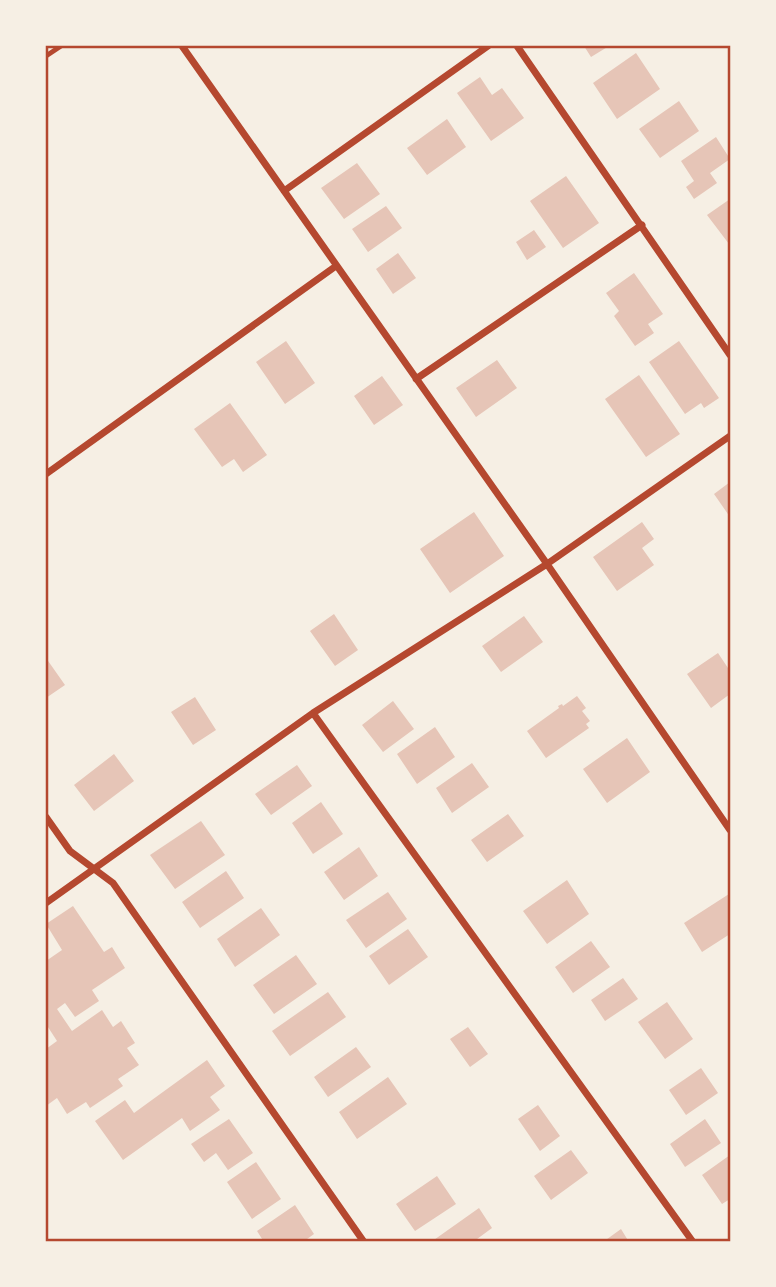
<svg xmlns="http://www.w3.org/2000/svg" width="776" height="1287" font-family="Karla,sans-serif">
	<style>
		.building { fill: #e6c5b7 }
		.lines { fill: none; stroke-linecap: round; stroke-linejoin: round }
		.service { stroke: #b5482f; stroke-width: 5 }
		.minor { stroke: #b5482f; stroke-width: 7 }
		.neatline { fill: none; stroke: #b5482f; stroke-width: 2.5 }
	</style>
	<rect width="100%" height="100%" fill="#f6efe4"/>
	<path class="building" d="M584 46H609L591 57Z
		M636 53 660 89 617 119 593 83Z
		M480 77 492 95 502 88 524 118 491 141 457 93Z
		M679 101 699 131 660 158 639 129Z
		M447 119 466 147 427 175 407 148Z
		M716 137 730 159 710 173 717 183 694 199 686 187 694 181 681 161Z
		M357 163 380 194 344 219 321 188Z
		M566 176 599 223 563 248 530 201Z
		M730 199V243L729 244 707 215Z
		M386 206 402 228 368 252 352 229Z
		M534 230 546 247 527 260 516 242Z
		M398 253 416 278 393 294 376 269Z
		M634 273 663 314 648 324 654 333 635 346 614 316 619 311 606 293Z
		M286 341 315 383 285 404 256 362Z
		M679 341 719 398 704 408 701 403 685 414 649 362Z
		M497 360 517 388 476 417 456 388Z
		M639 375 680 434 646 457 605 399Z
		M382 376 403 405 374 425 354 396Z
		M230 403 267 455 243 472 234 459 222 467 194 429Z
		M730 482V517L714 494Z
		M474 512 504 556 450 593 420 549Z
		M642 522 654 539 642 548 654 565 617 591 593 557Z
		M334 614 358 650 335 666 310 631Z
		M524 616 543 642 501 672 482 646Z
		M718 653 730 671V694L711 708 687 674Z
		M46 658 65 685 46 698Z
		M577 696 586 708 582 711 590 721 586 724 589 728 546 758 527 731 559 708 558 706 562 704 563 706Z
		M195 697 216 730 193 745 171 712Z
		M393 701 414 729 383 752 362 725Z
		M435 727 455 757 417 784 397 754Z
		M627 738 650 772 607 803 583 769Z
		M114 754 134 781 94 811 74 785Z
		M472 763 489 787 452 813 436 788Z
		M297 765 312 786 271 815 255 794Z
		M321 802 343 834 313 854 292 823Z
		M508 814 524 836 487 862 471 840Z
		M201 821 225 855 175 889 150 855Z
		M359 847 378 876 344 900 324 872Z
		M226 871 244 898 200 928 182 902Z
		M567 880 589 914 547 944 523 911Z
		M388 892 407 919 366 948 346 920Z
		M729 894 730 934 702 952 684 923Z
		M73 906 104 952 112 947 125 968 92 990 99 1001 75 1017 65 1003 57 1009 72 1031 102 1010 113 1027 121 1021 135 1043 127 1048 139 1065 118 1079 123 1086 90 1108 86 1102 67 1114 57 1098 46 1106V1049L57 1041 46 1024V961L62 950 46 924Z
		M261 908 280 935 235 967 217 939Z
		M408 929 428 957 389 985 369 956Z
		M591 941 610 967 573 993 555 967Z
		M296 955 317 984 274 1014 253 985Z
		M623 978 638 999 605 1021 591 1000Z
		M328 992 346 1017 290 1056 272 1031Z
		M667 1002 693 1039 665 1059 638 1022Z
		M468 1027 488 1054 470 1067 450 1039Z
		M356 1047 371 1067 328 1097 314 1077Z
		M207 1060 225 1086 210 1097 220 1110 190 1131 182 1118 123 1160 95 1121 125 1100 134 1113Z
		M701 1068 718 1093 686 1115 669 1090Z
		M388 1077 407 1104 357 1139 339 1112Z
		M538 1105 560 1136 540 1151 518 1119Z
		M229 1119 253 1153 228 1170 216 1153 204 1162 191 1144Z
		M705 1119 721 1143 685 1167 670 1144Z
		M571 1150 588 1173 551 1200 534 1176Z
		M730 1155V1199L722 1204 702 1175Z
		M256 1162 281 1199 252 1219 227 1182Z
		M437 1176 456 1204 415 1231 396 1204Z
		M295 1205 314 1234 303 1242H264L257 1231Z
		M479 1208 492 1228 473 1242H431Z
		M621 1229 629 1242H603Z"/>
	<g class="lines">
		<path class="service" d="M46 56 61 46"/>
		<path class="minor" d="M182 46 547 564 730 830
			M517 46 730 355
			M284 191 488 46
			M416 379 642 225
			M46 474 336 266
			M313 713 693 1242
			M46 817 70 851 113 883 364 1242
			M46 903 313 713 547 564 730 436"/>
	</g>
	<rect width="776" height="1287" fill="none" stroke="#f6efe4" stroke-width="94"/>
	<rect x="47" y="47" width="682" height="1193" class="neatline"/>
</svg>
